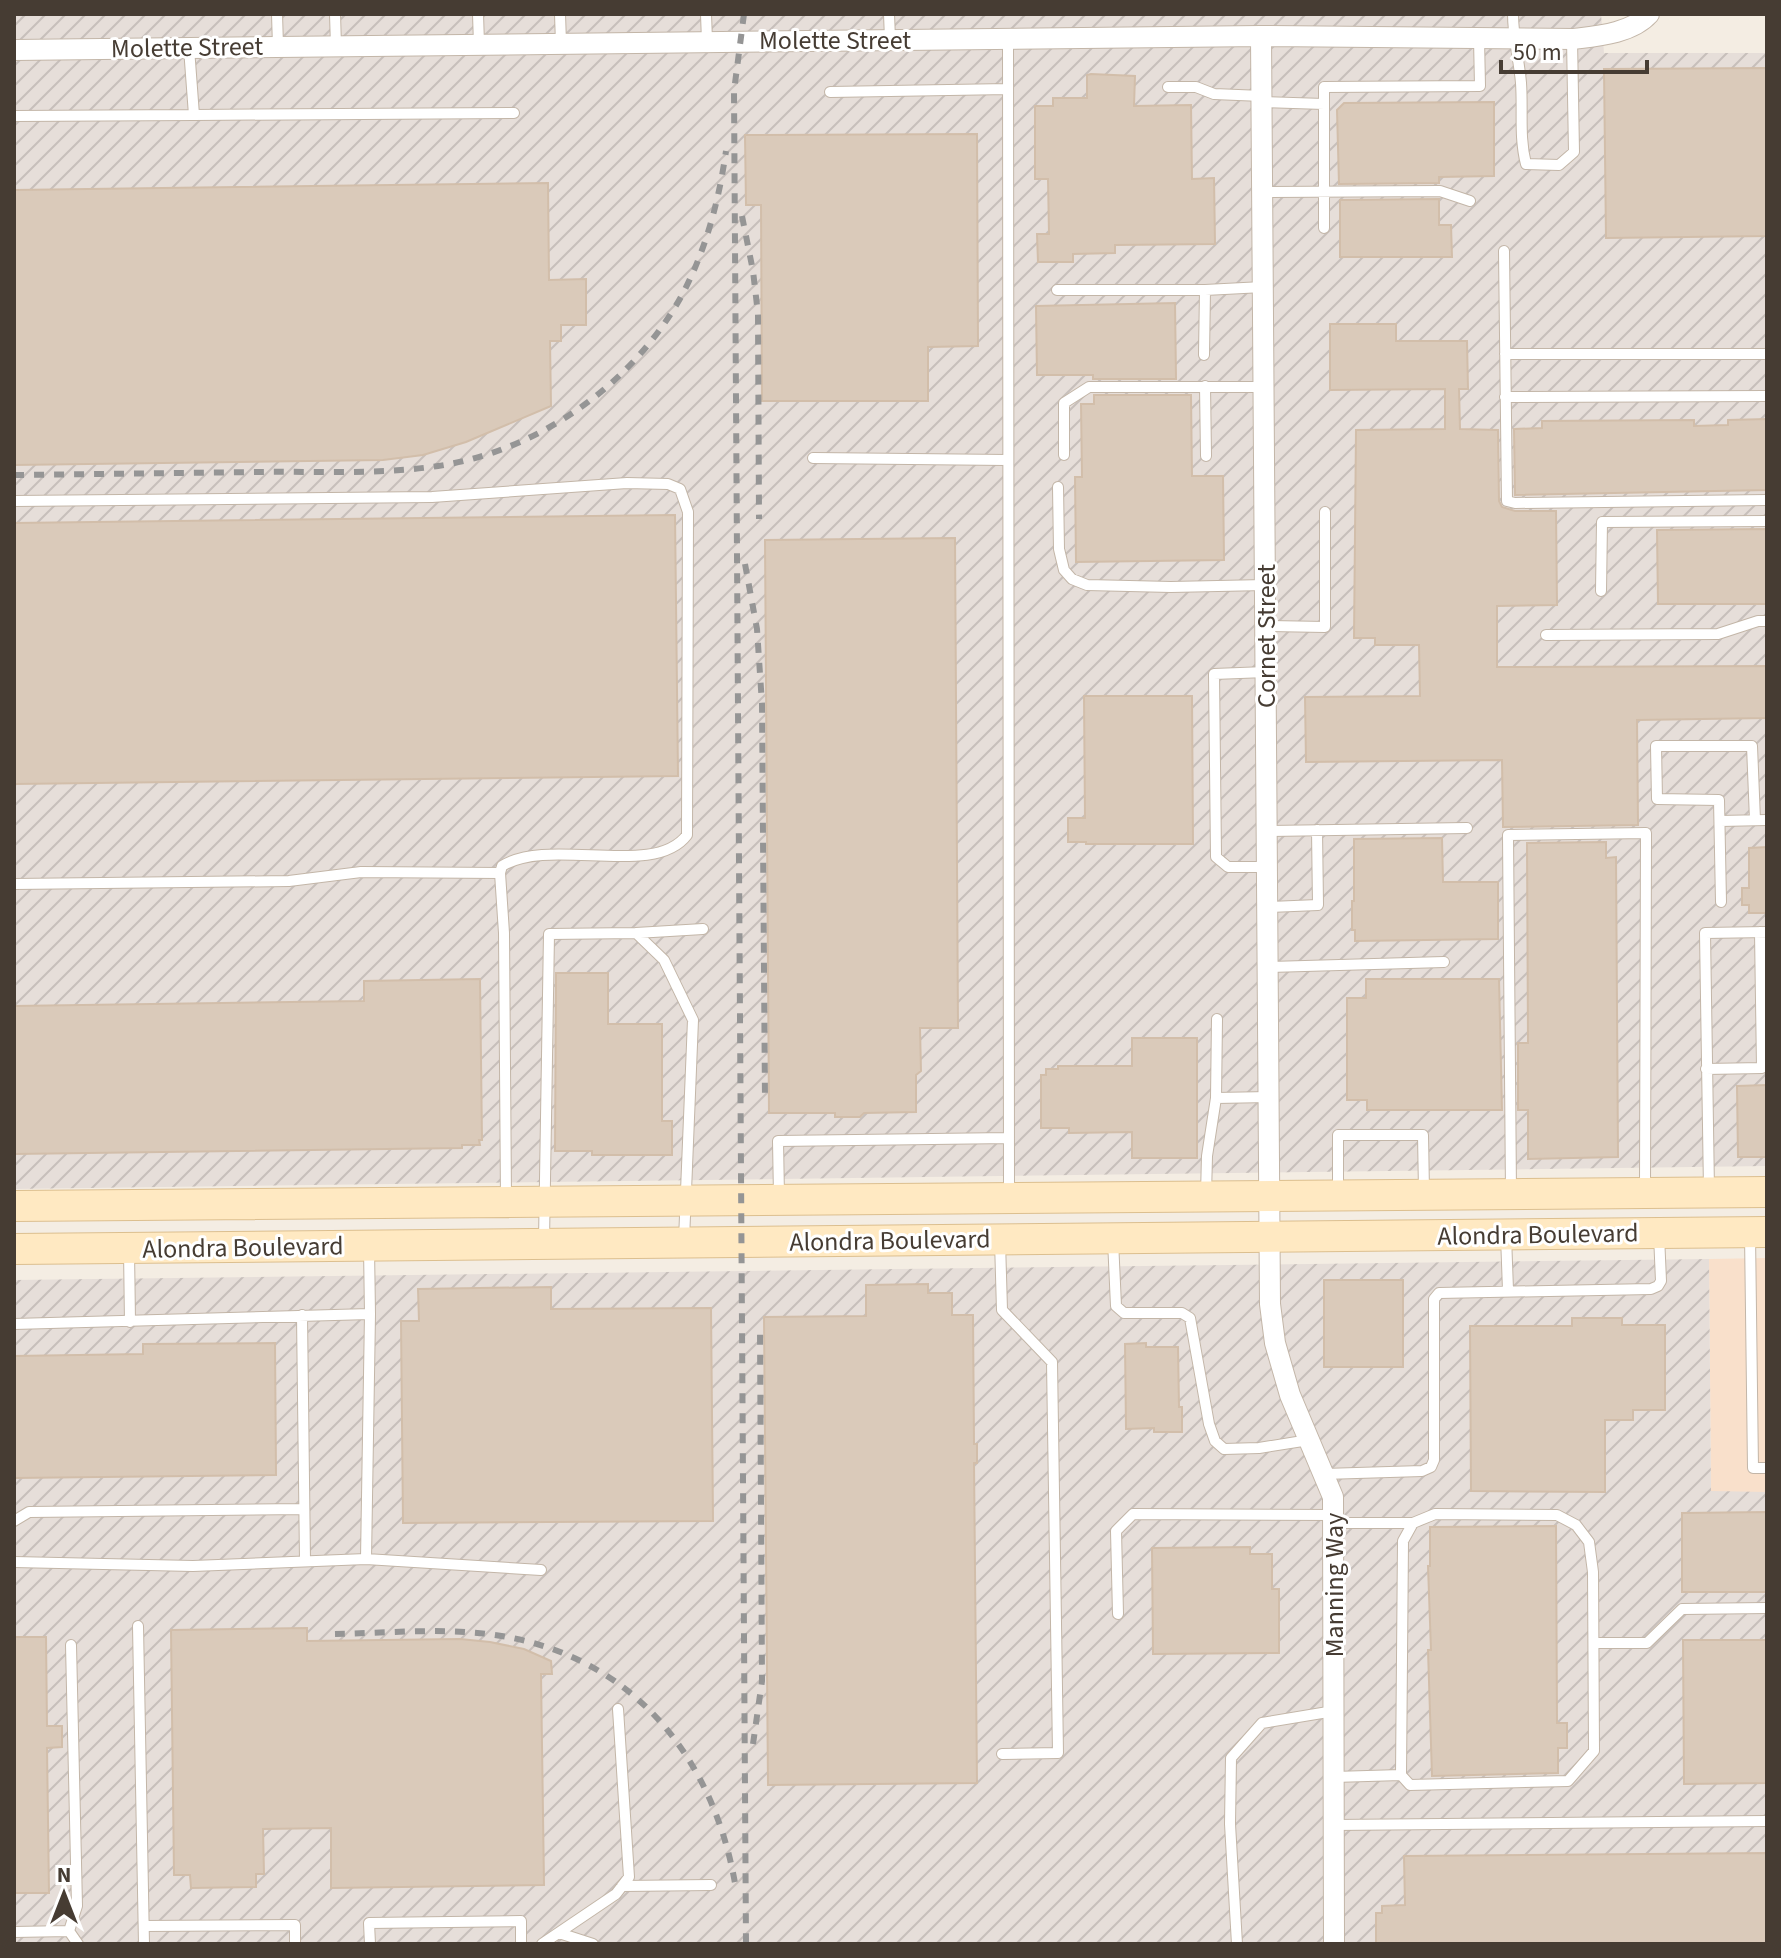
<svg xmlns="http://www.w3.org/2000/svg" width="1781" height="1958" font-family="'Source Sans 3',sans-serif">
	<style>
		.commercial { fill: #f9e0cb }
		.industrial { fill: url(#industrial-furrows) }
		.building { fill: #dacaba; stroke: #d2beaa; stroke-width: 2 }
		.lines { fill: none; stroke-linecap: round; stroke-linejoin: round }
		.service-casing { stroke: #c3b6a8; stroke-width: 12 }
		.minor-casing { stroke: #c3b6a8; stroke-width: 22 }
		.secondary-casing { stroke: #dcbf8f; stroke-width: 32 }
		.service { stroke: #fff; stroke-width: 10 }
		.minor { stroke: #fff; stroke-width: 20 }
		.secondary { stroke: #ffe9c2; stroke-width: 30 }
		.rail { stroke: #959595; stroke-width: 6; stroke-dasharray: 10 10; stroke-linecap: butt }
		.labels { text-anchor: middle; stroke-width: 6; stroke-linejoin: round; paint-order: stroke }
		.street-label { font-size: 26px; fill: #463c33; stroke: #fff }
	</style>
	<defs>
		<pattern id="industrial-furrows" width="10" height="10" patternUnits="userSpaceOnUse" patternTransform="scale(2)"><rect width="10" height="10" fill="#e6ded9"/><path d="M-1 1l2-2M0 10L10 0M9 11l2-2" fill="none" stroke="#c7bfbb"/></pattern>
	</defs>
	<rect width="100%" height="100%" fill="#f4ede3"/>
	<path class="commercial" d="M1767 1258V1492H1711L1709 1259Z"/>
	<path class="industrial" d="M14 14H1601L1604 53H1767V1166L14 1189Z
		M1709 1259 1711 1491 1767 1492V1944H14V1280Z"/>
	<path class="building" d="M1767 68V236L1606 238 1604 69Z
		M1091 74 1135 76 1134 106 1191 105 1192 179 1214 178 1215 244 1115 245V253L1073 254V262H1038L1037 234H1049L1048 179H1035V106H1053V98H1087V75Z
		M1494 102V176L1439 177V183L1339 184 1337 110 1344 103Z
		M977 134 978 346 928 347V401H762L761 205H746L745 135Z
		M548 183 549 280 586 279V325H561V341H550L551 406 466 442 423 455 383 460 14 465V190Z
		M1439 199V225H1451L1452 257H1340V200Z
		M1175 303 1176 379H1093V375H1037L1036 306Z
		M1330 324H1396V341H1467L1468 389H1459L1460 429 1498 430 1499 501 1502 507 1515 511H1556L1557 605 1497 606V667L1767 666V718L1637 720 1638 825 1503 827 1502 760 1306 762 1305 697 1420 696 1419 645H1375V638H1354L1356 430 1445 429V389L1330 390Z
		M1094 395H1191L1192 476H1223L1224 560 1076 562 1075 477H1082L1081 404H1094Z
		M1767 419V490L1515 495 1514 429 1542 428V421L1694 420V426L1728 425V420Z
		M675 515 678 776 14 784V523Z
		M1767 529V604H1658L1657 530Z
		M955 538 958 1028H920L921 1071 916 1075V1112L864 1113 860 1117H835V1113H769L765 540Z
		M1084 696H1192L1193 844H1086V842H1068V818H1085Z
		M1442 838 1443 882H1498V939L1355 941V930H1352V901H1354V839Z
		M1606 842V858L1616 857 1618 1157 1528 1159V1110H1518V1043H1528L1527 843Z
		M1767 847V913H1749V905H1742V888H1749V848Z
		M556 973H608V1024H662V1121H672V1155H592V1151H555Z
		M480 979 482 1140H479L480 1145H462V1148L14 1154V1006L364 1001V981Z
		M1366 979H1499L1502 1110H1367V1100H1347V998H1366Z
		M1132 1038H1197V1158H1132V1132L1069 1133V1128H1041V1075H1046V1069H1058V1066H1132Z
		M1767 1085V1157H1738L1737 1086Z
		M1324 1280H1403V1367H1324Z
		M928 1284V1293H952V1315H973L974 1444H977V1463H974L977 1783 768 1785 764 1317 866 1316V1285Z
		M551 1287V1309L711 1308 713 1521 403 1523 401 1321H419L418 1289Z
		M1572 1318H1622V1325H1665V1410H1633V1420H1605V1492L1471 1491 1470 1326H1572Z
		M275 1343 276 1475 14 1478V1356L143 1354V1344Z
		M1146 1343V1347H1178L1179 1407H1182V1432H1154V1428L1126 1429 1125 1344Z
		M1767 1512V1592H1682V1513Z
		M1556 1526 1557 1723H1567V1748H1558V1773L1432 1776 1428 1650H1431L1428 1566H1430V1527Z
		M1250 1547V1554H1272V1589H1279V1653L1153 1654 1152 1548Z
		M307 1628V1641L460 1639 490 1642 524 1649 551 1661 552 1674H541L544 1885 331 1888V1828L263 1829 264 1874H256V1887L191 1888 190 1875H174L171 1630Z
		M14 1637H46L47 1726H62V1747L47 1748 49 1893H14Z
		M1683 1640H1767V1783L1684 1784Z
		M1767 1853V1944H1376V1913H1382V1906L1405 1905 1404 1856Z"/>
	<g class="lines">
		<defs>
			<path id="service" d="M277 14 278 46
				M335 14 336 46
				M478 14 479 44
				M560 14 561 43
				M706 14 707 41
				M889 14 890 39
				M1513 14C1513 38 1519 59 1521 83 1523 111 1519 137 1526 164L1559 165 1574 152 1572 39
				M1008 39 1009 1196
				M1168 87H1196L1214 94 1262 96
				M830 92 1008 89
				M1262 102 1324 104
				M194 115 514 113
				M14 116 194 115 189 48
				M1262 192 1440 191 1470 201
				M1324 228V87L1480 86 1479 39
				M1504 251 1507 501 1515 503 1767 500
				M1057 290H1205L1263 287
				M1505 354H1767
				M1204 355 1205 290
				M1205 386 1206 456
				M1505 397 1767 396
				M1064 455V403L1089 387H1264
				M813 458 1007 460
				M1058 487 1059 549 1064 570 1072 579 1087 585 1171 587 1265 585
				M14 501 432 497 627 483 668 484 680 489 688 512 687 835C654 879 550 836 502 866L500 873
				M1601 591 1602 522 1767 521
				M1266 626 1325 627V512
				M1546 635 1718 634 1758 621H1767
				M1266 672 1214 674 1216 857 1228 867H1268
				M1720 821 1767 820
				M1267 831 1467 828
				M14 884 289 881 361 872 500 873 504 933 506 1200
				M1721 902 1719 800 1657 799 1656 746H1752L1755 820
				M1268 907 1318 905 1317 830
				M636 933 703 929
				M1268 967 1444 962
				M1706 1069 1762 1068 1760 932
				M1216 1098 1217 1019
				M1709 1190 1705 933 1767 932
				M1511 1192 1508 835 1646 833 1645 1191
				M1338 1193V1135H1423L1424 1191
				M1206 1194 1207 1156 1216 1098 1269 1097
				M779 1196 778 1141 1009 1138
				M1750 1234 1753 1468H1767
				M1506 1236 1508 1290
				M1113 1240 1116 1306 1124 1313H1182L1190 1318 1209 1424 1215 1441 1224 1449 1259 1448 1309 1440
				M544 1241 549 934 636 933 664 960 693 1020 684 1240
				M1000 1241 1002 1310 1052 1362 1058 1753 1002 1754
				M369 1248 370 1314
				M129 1250 130 1322
				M302 1315 305 1561
				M14 1324 370 1314 366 1559 193 1566 14 1562
				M1324 1474 1422 1471 1431 1467 1434 1460V1299L1439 1293 1651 1289 1658 1286 1661 1281 1659 1235
				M14 1521 29 1512 304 1509
				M1333 1523H1413
				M366 1559 541 1570
				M1118 1614 1116 1531 1133 1514 1333 1515
				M138 1626 144 1944
				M1594 1643H1647L1682 1609 1767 1608
				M1334 1777 1401 1775 1403 1541 1413 1523 1435 1514 1557 1515 1576 1525 1589 1542 1593 1572 1594 1751 1568 1781 1410 1785 1401 1775
				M1334 1825 1767 1821
				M622 1886 711 1885
				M144 1926 295 1925V1944
				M69 1931 78 1944
				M14 1932 69 1931 77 1906 71 1645
				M559 1933 593 1944
				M370 1944 369 1923 521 1921V1944
				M542 1944 616 1894 629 1877 618 1709
				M1237 1944 1230 1824 1231 1758 1262 1723 1334 1711"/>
			<path id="minor" d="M1261 36 1270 1304 1275 1343 1290 1395 1333 1497 1334 1944
				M14 50 1261 36 1574 39C1598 36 1632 33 1649 14"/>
			<path id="secondary" d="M14 1206 1767 1192
				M14 1249 1767 1232"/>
		</defs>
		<use href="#service" class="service-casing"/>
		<use href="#minor" class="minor-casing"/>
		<use href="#secondary" class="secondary-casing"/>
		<use href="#service" class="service"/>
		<use href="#minor" class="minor"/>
		<use href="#secondary" class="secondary"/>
		<path class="rail" d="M744 14 734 91 746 1944
			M742 216 753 271 758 314 759 519
			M14 475C95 474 175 473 256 472 316 471 378 475 438 466 539 451 633 384 682 295 706 250 719 200 726 151
			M745 564 757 629 762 704 765 1101
			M335 1634C385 1633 438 1628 488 1634 628 1651 714 1754 736 1889
			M753 1744 762 1681 760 1328"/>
	</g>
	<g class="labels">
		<g class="street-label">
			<text x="835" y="49">Molette Street</text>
			<text transform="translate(187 47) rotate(-1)" y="9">Molette Street</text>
			<text transform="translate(1266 636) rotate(-90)" y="9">Cornet Street</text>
			<text transform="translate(1538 1234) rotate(-1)" y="9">Alondra Boulevard</text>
			<text transform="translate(890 1240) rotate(-1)" y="9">Alondra Boulevard</text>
			<text transform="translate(243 1247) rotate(-1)" y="9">Alondra Boulevard</text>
			<text transform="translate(1334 1585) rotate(-90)" y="9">Manning Way</text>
		</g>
	</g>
	<rect width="1781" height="1958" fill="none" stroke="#463c33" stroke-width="32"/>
	<g transform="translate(64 1894)" stroke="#ffffff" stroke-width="6" paint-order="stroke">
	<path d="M0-6L14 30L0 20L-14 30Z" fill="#463c33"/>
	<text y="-12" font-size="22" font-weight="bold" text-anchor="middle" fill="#463c33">N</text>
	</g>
	<path d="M1501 60v12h146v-12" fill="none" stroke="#463c33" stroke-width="4"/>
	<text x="1513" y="60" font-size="24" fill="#463c33" stroke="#ffffff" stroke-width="6" paint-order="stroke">50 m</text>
</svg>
